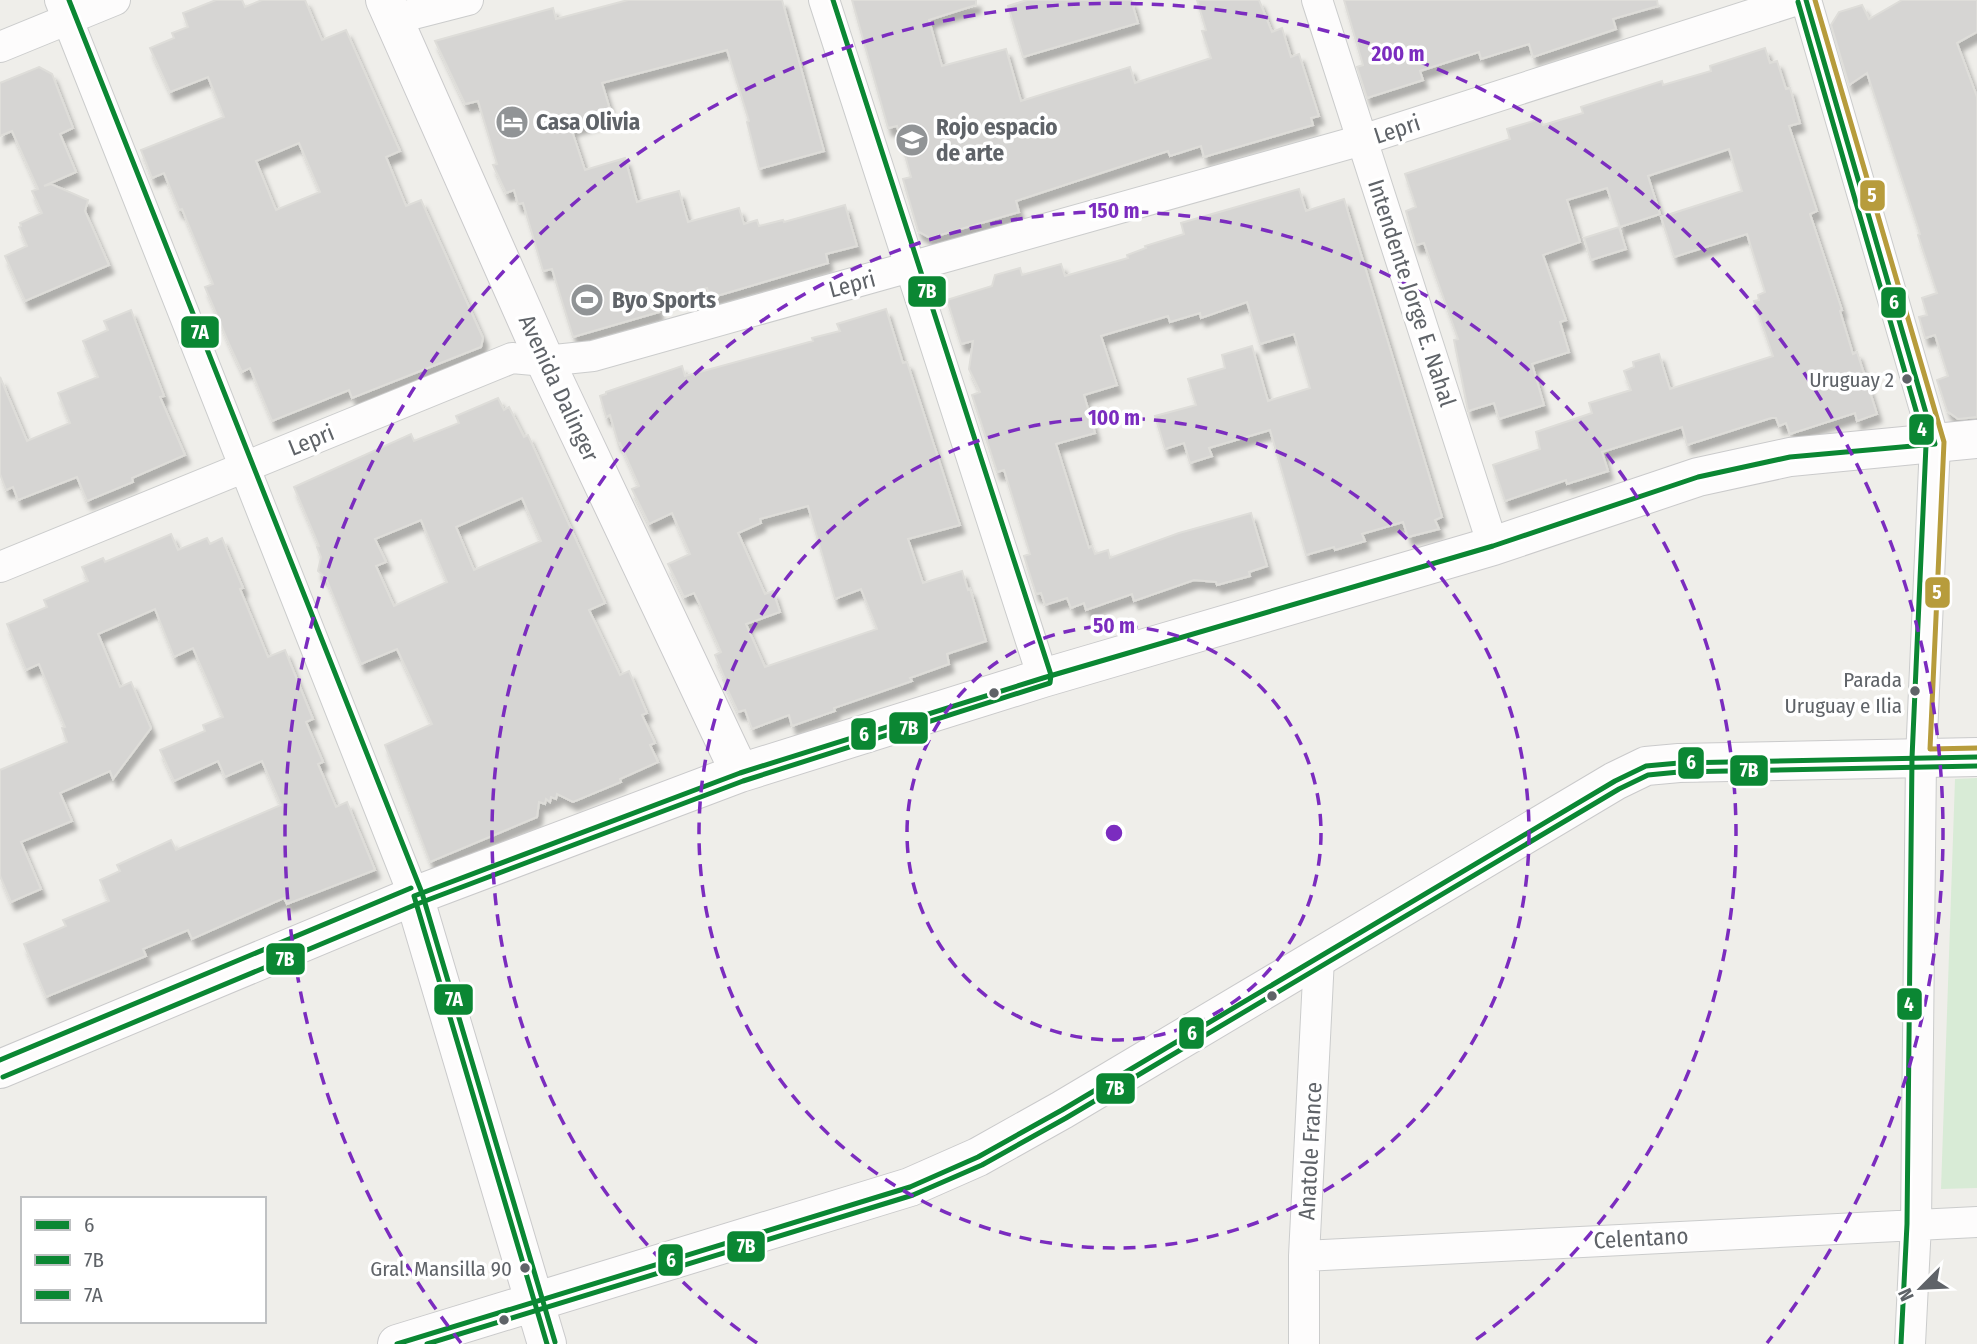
<svg xmlns="http://www.w3.org/2000/svg" width="1977" height="1344" font-family="'Fira Sans Condensed',sans-serif">
	<style>
		.park { fill: #d8ebd6 }
		.building { fill: #d6d5d3; stroke: #deddd9; stroke-width: 2; fill-rule: evenodd; filter: url(#shadow) }
		.lines { fill: none; stroke-linecap: round; stroke-linejoin: round }
		.street-casing { stroke: #cbcccc; stroke-width: 32 }
		.secondary-casing { stroke: #cacacb; stroke-width: 40 }
		.street { stroke: #fdfcfc; stroke-width: 30 }
		.secondary { stroke: #fdfcfc; stroke-width: 38 }
		.bus-1-casing { stroke: #fff; stroke-width: 10 }
		.bus-2-casing { stroke: #fff; stroke-width: 10 }
		.bus-3-casing { stroke: #fff; stroke-width: 10 }
		.bus-4-casing { stroke: #fff; stroke-width: 10 }
		.bus-5-casing { stroke: #fff; stroke-width: 10 }
		.bus-1 { stroke: #0b8733; stroke-width: 5 }
		.bus-2 { stroke: #0b8733; stroke-width: 5 }
		.bus-3 { stroke: #0b8733; stroke-width: 5 }
		.bus-4 { stroke: #0b8733; stroke-width: 5 }
		.bus-5 { stroke: #b79c3c; stroke-width: 5 }
		.ring { fill: none; stroke: #7b2cbf; stroke-width: 3.5; stroke-dasharray: 12 9 }
		.bus-dot { fill: #5f6368; stroke: #fff; stroke-width: 2.5 }
		.labels { text-anchor: middle; stroke-width: 7; stroke-linejoin: round; paint-order: stroke }
		.bus-label { font-size: 21px; fill: #5f6368; stroke: #fff; text-anchor: end }
		.poi-label { font-size: 23px; font-weight: bold; fill: #5f6368; stroke: #fff; text-anchor: start }
		.street-label { font-size: 23px; fill: #5f6368; stroke: #fff }
		.centre { fill: #7b2cbf; stroke: #fff; stroke-width: 3.5 }
		.ring-label { font-size: 21px; text-anchor: middle; font-weight: bold; fill: #7b2cbf; stroke: #fff; stroke-width: 7; stroke-linejoin: round; paint-order: stroke }
		.line-badge { stroke: #fff; stroke-width: 2.5 }
		.badge-label { font-size: 19px; text-anchor: middle; font-weight: bold; fill: #fff }
	</style>
	<defs>
		<filter id="shadow"><feDropShadow dx="4.5" dy="8" stdDeviation="2" flood-color="#0004"/></filter>
	</defs>
	<rect width="100%" height="100%" fill="#efeeea"/>
	<path class="park" d="M1977 778V1188L1941 1189 1955 779Z"/>
	<path class="building" d="M216 0H242L245 7 262 0H305L322 40 346 30 400 151 386 157 406 206 421 200 483 338 481 347 352 398 349 390 272 421 250 368 242 372 229 344 205 287 213 284 182 209 179 210 164 173 152 178 141 150 224 117 208 77 170 92 150 48 174 38 172 33 188 27 183 13ZM299 143 320 192 276 210 256 161Z
		M628 0H782L824 151 759 169 747 122 749 121 727 50 602 83 612 116 571 128 585 170 625 158 637 202 679 191 688 222 739 208 744 224 757 220 759 226 783 220 784 222 845 205 857 246 826 254 828 263 710 298 707 288 656 302 659 312 573 337 552 269 543 271 523 203 518 204 514 190 506 193 493 165 497 164 478 101 465 104 435 41 553 8 556 19Z
		M852 0H976V5L929 20 942 66 1006 49 1021 101 1130 67 1135 83 1211 58 1202 31 1206 30 1197 0H1259L1272 32 1282 28 1291 57 1299 54 1319 116 1311 118 1313 125 1204 157 1201 146 1170 156 1168 151 1016 201 1019 212 930 238 918 231 903 179 911 177 897 126 888 128Z
		M1027 0H1131L1138 23 1023 57 1008 6Z
		M1344 0H1657L1658 6 1613 19 1616 29 1533 57 1529 44 1481 59 1479 52 1420 71 1423 80 1367 98 1357 67 1363 65Z
		M1902 0H1977V32L1957 43 1977 97V417L1958 419 1947 411 1937 380 1948 376 1935 335 1925 338 1919 317 1927 315 1922 298 1937 293 1918 235 1920 234 1867 73 1849 85 1831 25 1839 12 1862 5 1869 19Z
		M1765 48 1770 63 1777 61 1786 89 1790 88 1800 123 1789 126 1817 211 1810 214 1842 310 1840 311 1853 354 1857 352 1877 414 1857 421 1855 413 1790 434 1786 423 1779 426 1776 418H1771L1687 445 1682 427 1602 452 1608 471 1567 484 1566 480 1505 501 1493 465 1540 449 1536 432 1592 413 1589 403 1631 390 1624 371 1634 367 1633 362 1659 354 1670 389 1773 356 1754 301 1759 300 1758 295 1765 292 1747 234 1674 257 1661 217 1742 191 1729 149 1648 176 1660 214 1620 227 1607 188 1567 200 1580 242 1543 255 1566 320 1560 322 1569 352 1532 364 1544 405 1499 419 1494 403 1468 411 1454 340 1458 339 1424 243 1416 245 1406 211 1416 207 1405 174 1510 139 1507 129 1540 119 1543 125 1583 113 1581 107 1662 81 1663 85 1711 71 1710 66Z
		M39 67 52 74 73 128 60 134 76 172 44 186 51 184 88 200 85 211 109 265 25 301 5 256 27 246 19 227 21 226 20 223 42 213 32 191 38 189 12 131 0 136V83Z
		M1299 189 1306 211 1344 199 1442 517 1435 520 1439 529 1408 537 1403 522 1362 534 1365 541 1335 550 1334 547 1306 555 1270 430 1209 448 1212 456 1190 463 1184 443 1165 449 1155 416 1196 405 1188 379 1225 368 1222 355 1252 346 1268 401 1310 388 1294 334 1260 344 1247 302 1201 318 1200 313 1170 322 1168 316 1101 336 1117 385 1084 395 1095 433 1056 444 1089 548 1092 546 1095 554 1108 550 1110 558 1179 533 1251 513 1267 566 1249 572 1250 576 1217 585 1216 582 1194 580 1134 601 1132 594 1086 610 1084 603 1071 608 1067 598 1045 605 1041 593 1036 594 1024 556 1030 554 1004 470 997 472 972 395 980 392 969 369 973 341 961 344 947 300 992 286 995 275 1020 268 1022 275 1061 264 1065 276 1128 258 1127 255 1146 248 1145 246 1184 234 1181 223Z
		M1619 227 1626 249 1591 260 1584 238Z
		M886 309 903 363 907 362 960 525 908 539 923 583 962 571 968 590 970 589 986 641 947 654 949 664 910 678 912 681 834 708 835 711 792 726 789 715 752 729 745 710 738 712 723 680 725 679 715 655 721 652 700 605 694 593 684 597 668 564 690 554 672 513 649 524 632 489 639 486 620 443H618L610 415 606 417 600 396 606 394V392L682 366 685 376 813 341 812 338 840 331 837 324ZM808 506 835 599 861 589 877 629 765 667 746 624 780 612 773 591 765 594 738 533 761 523 760 519Z
		M131 310 164 396 160 397 185 455 132 478 133 482 87 501 77 477 18 500 13 487 6 490 0 474V377L27 441 70 423 58 393 98 377 83 341 108 330 104 321Z
		M498 398 504 410 509 407 524 437 528 435 605 603 589 610 620 675 629 671 647 713 642 715 655 743 650 745 658 762 620 779 621 782 573 802 557 794 556 799 551 797 550 802 546 799 545 804 539 802 537 817 430 862 385 745 432 724 397 649 361 664 326 578 318 571 321 557 317 547 319 546 294 487 411 434 414 441 459 423 456 416ZM522 498 541 541 474 570 456 527ZM421 520 447 582 394 606 376 566 386 562 375 539Z
		M171 534 178 550 207 538 210 544 222 538 243 588 240 589 268 657 285 650 313 719 306 722 323 762 318 764 336 807 347 802 375 870 287 904 284 898 192 939 188 930 143 949 146 956 46 997 24 944 66 926 63 920 109 901 100 880 120 871 117 865 171 840 176 850 281 805 262 761 225 777 218 761 174 781 160 750 205 731 203 725 223 717 193 648 174 657 155 609 98 634 120 687 131 682 151 728 113 779 110 771 60 793 72 821 21 842 41 889 11 902 0 876V770L67 742 62 728 65 727 39 664 26 670 7 624 47 607 44 600 88 581 82 567 103 558 105 562Z"/>
	<g class="lines">
		<defs>
			<path id="street" d="M60 0 414 896
				M824 0 1043 678
				M1317 0 1493 546
				M1806 0 1935 444 1921 758 1916 1224 1910 1344
				M394 19 468 0
				M0 47 115 0
				M0 567 512 358 545 361 593 356 1362 140 1797 0
				M1304 1256 1977 1222
				M1304 1344V1256L1319 958"/>
			<path id="secondary" d="M385 0 545 361 740 773
				M414 896 547 1344
				M0 1069 414 896 740 773 1043 678 1493 546 1698 477 1790 457 1977 439
				M397 1344 910 1187 978 1157 1062 1110 1615 781 1646 766 1679 763 1977 757"/>
		</defs>
		<use href="#street" class="street-casing"/>
		<use href="#secondary" class="secondary-casing"/>
		<use href="#street" class="street"/>
		<use href="#secondary" class="secondary"/>
		<defs>
			<path id="bus-1" d="M397 1344 910 1187 978 1157 1062 1110 1615 781 1646 766 1679 763 1977 757
				M547 1344 414 896 740 773 1043 678 1493 546 1698 477 1790 457 1935 444 1806 0"/>
			<path id="bus-2" d="M3 1077 417 904 743 781 1050 683 1051 675 833 0
				M427 1344 913 1195 982 1165 1066 1118 1619 789 1648 775 1679 772 1977 766"/>
			<path id="bus-3" d="M69 0 422 893 555 1342
				M0 1060 411 888"/>
			<path id="bus-4" d="M1798 2 1926 445 1912 758 1907 1224 1901 1344"/>
			<path id="bus-5" d="M1815 0 1944 442 1930 749 1977 748"/>
		</defs>
		<use href="#bus-1" class="bus-1-casing"/>
		<use href="#bus-2" class="bus-2-casing"/>
		<use href="#bus-3" class="bus-3-casing"/>
		<use href="#bus-4" class="bus-4-casing"/>
		<use href="#bus-5" class="bus-5-casing"/>
		<use href="#bus-1" class="bus-1"/>
		<use href="#bus-2" class="bus-2"/>
		<use href="#bus-3" class="bus-3"/>
		<use href="#bus-4" class="bus-4"/>
		<use href="#bus-5" class="bus-5"/>
	</g>
	<g class="ring">
		<circle cx="1114" cy="833" r="207"/>
		<circle cx="1114" cy="833" r="415"/>
		<path d="M757 1343A622 622 0 1 1 1471 1343"/>
		<path d="M461 1343A829 829 0 1 1 1767 1343"/>
	</g>
	<defs>
		<symbol id="hotel-disc" viewBox="-11 -11 22 22"><circle r="9.5" fill="#919496" stroke="#fff"/><path d="M-6-4.5h1.5V1H6V5H4.5V3h-9V5H-6ZM-4 0a1.8 1.8 0 1 1 3.6 0ZM.5 0V-2.5h3Q6-2.5 6 0Z" fill="#fff"/></symbol>
		<symbol id="school-disc" viewBox="-11 -11 22 22"><circle r="9.5" fill="#919496" stroke="#fff"/><path d="M0-5L7-2L0 1L-7-2ZM-4 1L0 2.5L4 1V4Q0 6-4 4Z" fill="#fff"/></symbol>
		<symbol id="stadium-disc" viewBox="-11 -11 22 22"><circle r="9.5" fill="#919496" stroke="#fff"/><path d="M0-5a6.5 5 0 1 0 0 10a6.5 5 0 1 0 0-10ZM-3.5-1.8h7v3.6h-7Z" fill="#fff"/></symbol>
	</defs>
	<g fill-rule="evenodd">
		<use href="#hotel-disc" x="493" y="103" width="38" height="38"/>
		<use href="#school-disc" x="893" y="121" width="38" height="38"/>
		<use href="#stadium-disc" x="568" y="281" width="38" height="38"/>
	</g>
	<g class="bus-dot">
		<circle cx="1907" cy="379" r="6"/>
		<circle cx="1915" cy="691" r="6"/>
		<circle cx="994" cy="693" r="6"/>
		<circle cx="1272" cy="996" r="6"/>
		<circle cx="525" cy="1268" r="6"/>
		<circle cx="504" cy="1320" r="6"/>
	</g>
	<g class="labels">
		<g class="bus-label">
			<text x="1894" y="387">Uruguay 2</text>
			<text x="1902" y="687">Parada<tspan x="1902" dy="26">Uruguay e Ilia</tspan></text>
			<text x="512" y="1276">Gral. Mansilla 90</text>
		</g>
		<g class="poi-label">
			<text x="536" y="130">Casa Olivia</text>
			<text x="936" y="135">Rojo espacio<tspan x="936" dy="26">de arte</tspan></text>
			<text x="612" y="308">Byo Sports</text>
		</g>
		<g class="street-label">
			<text transform="translate(1397 129) rotate(-18)" y="8">Lepri</text>
			<text transform="translate(852 284) rotate(-15)" y="8">Lepri</text>
			<text transform="translate(1412 293) rotate(72)" y="8">Intendente Jorge E. Nahal</text>
			<text transform="translate(559 388) rotate(65)" y="8">Avenida Dalinger</text>
			<text transform="translate(311 440) rotate(-22)" y="8">Lepri</text>
			<text transform="translate(1310 1151) rotate(-87)" y="8">Anatole France</text>
			<text transform="translate(1641 1238) rotate(-3)" y="8">Celentano</text>
		</g>
	</g>
	<circle cx="1114" cy="833" r="10" class="centre"/>
	<g class="ring-label">
		<text x="1398" y="61">200 m</text>
		<text x="1114" y="218">150 m</text>
		<text x="1114" y="425">100 m</text>
		<text x="1114" y="633">50 m</text>
	</g>
	<g class="line-badge">
		<rect x="1859" y="179" width="27" height="33" rx="7" fill="#b79c3c"/>
		<rect x="907" y="275" width="40" height="33" rx="7" fill="#0b8733"/>
		<rect x="1880" y="286" width="27" height="33" rx="7" fill="#0b8733"/>
		<rect x="180" y="315" width="40" height="34" rx="7" fill="#0b8733"/>
		<rect x="1908" y="413" width="27" height="33" rx="7" fill="#0b8733"/>
		<rect x="1924" y="576" width="27" height="33" rx="7" fill="#b79c3c"/>
		<rect x="888" y="711" width="41" height="34" rx="7" fill="#0b8733"/>
		<rect x="850" y="717" width="27" height="34" rx="7" fill="#0b8733"/>
		<rect x="1677" y="746" width="28" height="34" rx="7" fill="#0b8733"/>
		<rect x="1729" y="754" width="40" height="33" rx="7" fill="#0b8733"/>
		<rect x="265" y="942" width="41" height="34" rx="7" fill="#0b8733"/>
		<rect x="433" y="983" width="41" height="33" rx="7" fill="#0b8733"/>
		<rect x="1896" y="987" width="27" height="34" rx="7" fill="#0b8733"/>
		<rect x="1178" y="1016" width="27" height="34" rx="7" fill="#0b8733"/>
		<rect x="1095" y="1072" width="41" height="33" rx="7" fill="#0b8733"/>
		<rect x="726" y="1230" width="40" height="33" rx="7" fill="#0b8733"/>
		<rect x="657" y="1243" width="27" height="34" rx="7" fill="#0b8733"/>
	</g>
	<g class="badge-label">
		<text x="1872" y="202">5</text>
		<text x="927" y="298">7B</text>
		<text x="1894" y="309">6</text>
		<text x="200" y="339">7A</text>
		<text x="1922" y="436">4</text>
		<text x="1937" y="599">5</text>
		<text x="909" y="735">7B</text>
		<text x="864" y="741">6</text>
		<text x="1691" y="769">6</text>
		<text x="1749" y="777">7B</text>
		<text x="285" y="966">7B</text>
		<text x="454" y="1006">7A</text>
		<text x="1909" y="1011">4</text>
		<text x="1192" y="1040">6</text>
		<text x="1115" y="1095">7B</text>
		<text x="746" y="1253">7B</text>
		<text x="671" y="1267">6</text>
	</g>
	<rect x="21" y="1197" width="245" height="126" fill="#ffffff" stroke="#bfc1c3" stroke-width="2"/>
	<rect x="35" y="1220" width="35" height="10" fill="#0b8733" stroke="#bfc1c3" stroke-width="2"/>
	<text x="84" y="1232" font-size="21" fill="#5f6368">6</text>
	<rect x="35" y="1255" width="35" height="10" fill="#0b8733" stroke="#bfc1c3" stroke-width="2"/>
	<text x="84" y="1267" font-size="21" fill="#5f6368">7B</text>
	<rect x="35" y="1290" width="35" height="10" fill="#0b8733" stroke="#bfc1c3" stroke-width="2"/>
	<text x="84" y="1302" font-size="21" fill="#5f6368">7A</text>
	<g transform="translate(1921 1288) rotate(246)" stroke="#ffffff" stroke-width="5" paint-order="stroke">
	<path d="M0-5L12 26L0 18L-12 26Z" fill="#5f6368"/>
	<text y="-10" font-size="19" font-weight="bold" text-anchor="middle" fill="#5f6368">N</text>
	</g>
</svg>
